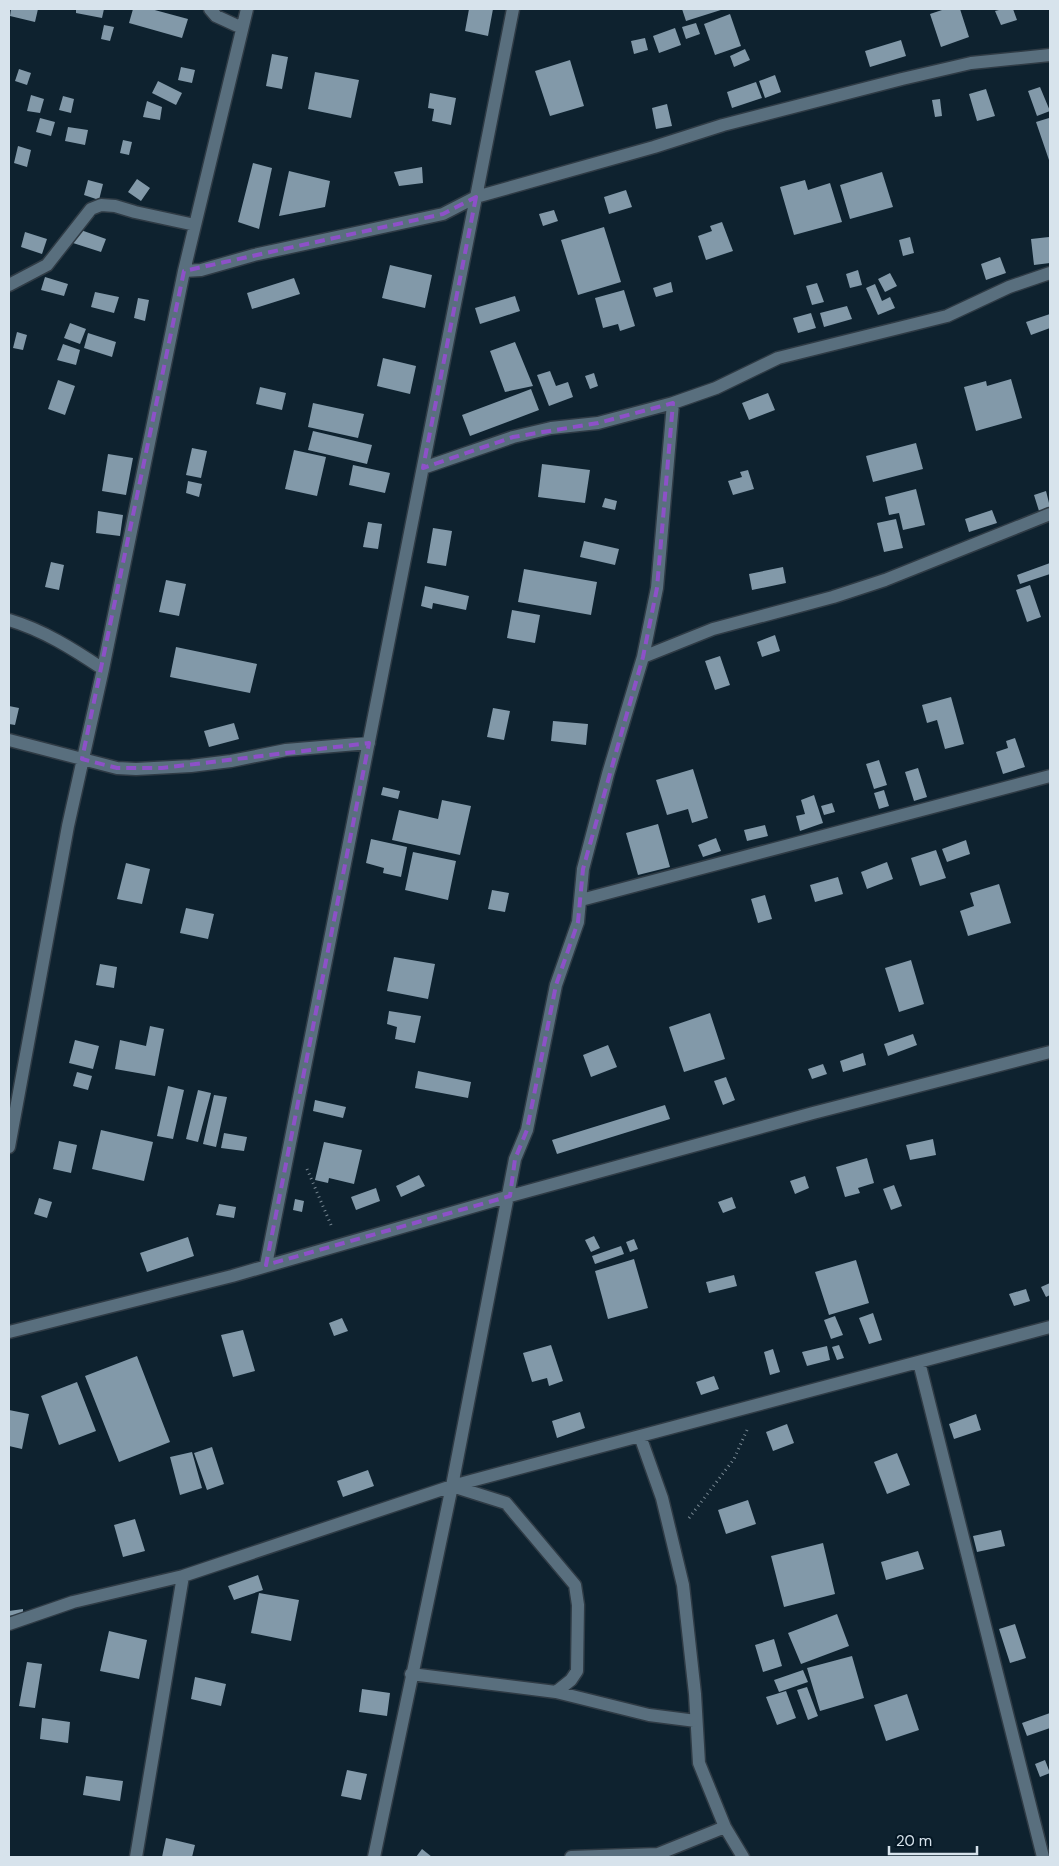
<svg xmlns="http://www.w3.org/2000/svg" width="1059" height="1866" font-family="'DM Sans',sans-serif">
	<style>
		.building { fill: #8299a9 }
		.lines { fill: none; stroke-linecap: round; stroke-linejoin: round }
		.street-casing { stroke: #2f3b45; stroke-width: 15 }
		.path { stroke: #7a8a95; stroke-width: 3; stroke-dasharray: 1 4; stroke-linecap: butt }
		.street { stroke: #596f7e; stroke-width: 12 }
		.marked { fill: none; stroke: #8d51c8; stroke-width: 4; stroke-dasharray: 10 6; stroke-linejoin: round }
	</style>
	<rect width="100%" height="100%" fill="#0e222f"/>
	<path class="building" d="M11 9H38L35 22 10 16Z
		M76 9H104L102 18 76 13Z
		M133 9H151L188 19 182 38 129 23Z
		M469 9H493L488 36 465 31Z
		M682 9H724L686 21Z
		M945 9H960L969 37 941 47 930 14Z
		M1003 9H1013L1017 20 1001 25 995 11Z
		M730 14 741 46 715 55 704 24Z
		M696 23 700 34 686 39 682 27Z
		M104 25 114 27 110 41 101 39Z
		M675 28 681 45 659 53 653 36Z
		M645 38 648 50 634 54 631 41Z
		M901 40 906 56 870 67 865 51Z
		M745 49 750 60 734 67 730 56Z
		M272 54 288 57 282 89 266 86Z
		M570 60 584 106 550 116 535 71Z
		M181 67 195 70 192 83 178 80Z
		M19 69 31 73 27 85 15 81Z
		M315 72 359 80 351 118 308 109Z
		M775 75 781 92 765 98 759 81Z
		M158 81 182 93 176 105 152 93Z
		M756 82 762 98 732 108 727 92Z
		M1040 87 1050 111 1037 116 1028 91Z
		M986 89 995 116 977 121 969 94Z
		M430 93 456 98 451 125 432 121 434 109 428 108Z
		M31 95 44 99 40 113 27 111Z
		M63 96 74 99 71 113 59 110Z
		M940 99 942 116 935 117 932 100Z
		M147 101 162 107 160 120 143 117Z
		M667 104 672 126 656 129 652 108Z
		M40 118 55 122 51 136 36 132Z
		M1049 118 1050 121V163L1036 122Z
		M68 127 88 130 85 145 65 141Z
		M123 140 132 142 129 155 120 153Z
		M18 146 31 150 27 167 14 163Z
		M253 163 272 168 259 229 238 222Z
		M422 167 423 183 399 186 394 172Z
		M289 171 330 181 325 207 279 216Z
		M882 172 893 207 850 219 840 185Z
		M137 179 150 188 141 201 128 192Z
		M88 180 103 184 99 200 84 195Z
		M805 180 808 190 830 183 842 222 794 235 780 187Z
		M626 190 632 207 609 214 604 197Z
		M554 210 558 221 543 226 539 214Z
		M722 222 733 251 706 260 698 236 712 231 710 226Z
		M604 227 621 282 578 295 561 240Z
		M78 229 106 239 101 252 73 243Z
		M25 232 47 239 42 254 21 247Z
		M910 237 914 253 903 256 899 240Z
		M1049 237 1050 263 1034 265 1031 239Z
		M1000 257 1006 273 986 280 981 264Z
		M390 265 432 275 425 308 382 298Z
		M858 270 862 285 850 288 846 274Z
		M890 273 897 286 885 292 878 279Z
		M45 277 68 284 64 296 41 290Z
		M294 278 300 294 252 309 247 293Z
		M671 282 673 292 656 297 653 288Z
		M817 283 824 302 812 305 806 286Z
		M875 284 882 301 890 297 895 308 878 315 866 288Z
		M624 290 635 326 620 331 618 324 603 328 595 298Z
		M95 292 119 297 114 313 91 307Z
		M515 296 520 311 480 324 475 308Z
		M138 298 149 300 145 321 134 318Z
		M847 306 852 319 824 327 820 313Z
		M811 313 816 328 798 333 793 318Z
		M1050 314V328L1031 335 1026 322Z
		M70 323 86 329 80 344 64 338Z
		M17 332 27 335 23 350 13 348Z
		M88 333 116 342 112 357 84 348Z
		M515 342 533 386 505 392 490 351Z
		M63 344 80 350 76 365 57 360Z
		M383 358 416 366 410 394 377 386Z
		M550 371 556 386 568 382 573 397 549 406 537 375Z
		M594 373 598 386 590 389 585 376Z
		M1011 379 1022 418 976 431 964 387 986 381 987 386Z
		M58 380 75 386 65 415 48 409Z
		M260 387 286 393 282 410 256 404Z
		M531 389 539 410 470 436 462 415Z
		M768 393 775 410 749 420 742 403Z
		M313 403 364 414 358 438 308 427Z
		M313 431 372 445 367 464 308 450Z
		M916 443 923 469 873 482 866 456Z
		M192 448 207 451 201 478 186 475Z
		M294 450 326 457 317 496 285 489Z
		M108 454 133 458 126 495 102 491Z
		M542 464 590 470 585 503 538 497Z
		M353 465 390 473 385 493 349 485Z
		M748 470 754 489 733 495 728 481 742 477 740 472Z
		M188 481 202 484 199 497 186 493Z
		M916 489 925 525 903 530 899 513 889 515 885 497Z
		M1046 491 1050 507 1039 511 1034 495Z
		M605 498 617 501 615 510 602 507Z
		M992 510 997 523 969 532 965 519Z
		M98 511 123 515 120 536 96 533Z
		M896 519 903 548 884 552 877 523Z
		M368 522 382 524 378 549 363 547Z
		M433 528 452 531 446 566 427 563Z
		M584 541 619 549 615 565 580 557Z
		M51 562 64 565 59 590 45 587Z
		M1050 563V574L1020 584 1017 575Z
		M783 567 786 583 752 590 749 574Z
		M524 569 597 582 591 615 518 602Z
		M166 580 186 584 179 616 159 612Z
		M1030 585 1041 617 1027 622 1016 590Z
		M425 586 469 596 466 610 433 603 432 609 421 606Z
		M512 610 540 615 535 643 507 638Z
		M775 635 780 651 762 657 757 642Z
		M176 647 257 664 250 693 170 677Z
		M720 656 730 685 715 690 705 661Z
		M951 697 964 744 945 749 937 720 927 723 922 705Z
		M9 706 19 708 15 725 9 724Z
		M493 708 510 711 504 740 487 737Z
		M553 721 588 724 586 745 551 741Z
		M234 723 239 739 209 747 204 731Z
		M1015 738 1025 767 1003 774 996 752 1008 748 1006 741Z
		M879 760 887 785 874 789 866 764Z
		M918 768 927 797 914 801 905 772Z
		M693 769 708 818 692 823 688 809 667 815 656 780Z
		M383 787 400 791 398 799 381 795Z
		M884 790 889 806 879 809 874 793Z
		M814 795 823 823 800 831 796 816 805 814 801 800Z
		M442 800 471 806 460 855 392 840 399 810 438 819Z
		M832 803 835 812 824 815 821 806Z
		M658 824 670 867 638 875 626 833Z
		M765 825 768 836 747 841 744 830Z
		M716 838 721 851 703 857 698 845Z
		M371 839 407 847 401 877 383 873 384 868 366 863Z
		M966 840 970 854 947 862 942 849Z
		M936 850 946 878 920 886 911 858Z
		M413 852 456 861 448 900 405 890Z
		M887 862 893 879 867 889 861 872Z
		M126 863 150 869 142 904 117 899Z
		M838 877 843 894 815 902 810 885Z
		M999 884 1011 923 968 936 960 911 974 906 970 893Z
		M492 890 509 893 505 912 488 909Z
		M765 895 772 919 758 923 751 899Z
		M186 908 214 914 208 939 180 933Z
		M394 957 435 964 428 999 387 991Z
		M911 960 924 1004 899 1012 885 968Z
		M100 964 117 967 114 988 96 985Z
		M389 1011 421 1016 415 1043 395 1039 397 1027 387 1024Z
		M710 1013 725 1059 684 1072 669 1027Z
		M150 1026 164 1029 155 1076 115 1069 120 1040 146 1046Z
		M913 1034 917 1045 888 1056 884 1044Z
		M75 1040 99 1046 93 1069 69 1063Z
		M608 1045 617 1067 591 1077 583 1055Z
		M863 1053 866 1065 843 1072 840 1061Z
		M823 1064 827 1074 812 1079 808 1069Z
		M418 1071 471 1082 468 1098 415 1088Z
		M77 1072 92 1076 88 1090 73 1086Z
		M726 1077 735 1100 723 1105 714 1081Z
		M168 1086 184 1090 173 1139 157 1136Z
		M198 1090 211 1093 198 1142 186 1139Z
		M214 1095 227 1097 216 1147 203 1144Z
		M315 1100 346 1107 343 1118 313 1111Z
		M665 1105 670 1119 557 1154 552 1140Z
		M101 1130 153 1142 144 1181 92 1169Z
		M224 1133 247 1137 244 1151 221 1148Z
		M933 1139 936 1155 910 1160 906 1145Z
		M59 1141 77 1145 71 1173 53 1169Z
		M324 1142 362 1150 354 1184 329 1178 328 1183 315 1180Z
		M867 1158 874 1183 858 1188 860 1193 845 1197 836 1167Z
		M419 1175 425 1186 401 1197 396 1186Z
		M805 1176 809 1188 795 1194 790 1181Z
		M894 1185 902 1206 891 1210 883 1189Z
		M376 1188 380 1201 356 1210 351 1197Z
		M732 1197 736 1208 723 1213 718 1202Z
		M39 1198 52 1202 47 1218 34 1214Z
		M295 1199 304 1201 302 1212 293 1210Z
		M219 1204 236 1207 234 1218 216 1215Z
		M594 1236 600 1248 591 1252 585 1240Z
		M188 1237 194 1256 147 1272 140 1253Z
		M634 1239 638 1249 630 1252 626 1242Z
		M621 1246 624 1254 595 1264 592 1256Z
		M634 1259 648 1308 608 1319 595 1271Z
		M856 1260 869 1303 829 1315 815 1272Z
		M734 1275 737 1286 709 1293 706 1282Z
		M1050 1283V1295L1046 1297 1041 1287Z
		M1026 1289 1030 1301 1014 1306 1009 1294Z
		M873 1313 882 1340 869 1344 859 1318Z
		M835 1316 843 1335 831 1339 824 1320Z
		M342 1318 348 1331 334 1336 329 1323Z
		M243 1330 255 1371 233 1377 221 1335Z
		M551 1345 563 1381 549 1386 547 1378 532 1382 523 1353Z
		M839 1345 844 1358 837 1360 832 1347Z
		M827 1346 830 1360 807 1366 802 1352Z
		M773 1349 780 1372 770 1375 764 1352Z
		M137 1356 170 1442 119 1462 85 1376Z
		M714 1376 719 1389 701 1395 696 1382Z
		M77 1382 96 1431 59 1445 41 1396Z
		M9 1410 29 1414 22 1449 9 1446Z
		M580 1412 585 1428 557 1438 552 1421Z
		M976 1414 981 1430 954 1439 949 1424Z
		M787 1424 794 1443 773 1451 766 1432Z
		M212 1447 224 1484 207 1490 194 1453Z
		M192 1452 202 1488 180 1495 170 1457Z
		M897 1453 910 1485 887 1494 874 1462Z
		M368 1470 374 1486 343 1497 337 1481Z
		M748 1500 756 1524 726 1534 718 1510Z
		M135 1519 145 1551 123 1557 114 1525Z
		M1001 1530 1005 1546 977 1552 973 1536Z
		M823 1543 835 1594 784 1607 771 1556Z
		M918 1551 924 1569 886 1580 881 1562Z
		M258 1575 263 1590 234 1600 228 1586Z
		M259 1593 299 1600 291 1641 251 1633Z
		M23 1609V1614L9 1616V1611Z
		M837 1614 849 1646 801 1664 788 1633Z
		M1015 1624 1026 1658 1010 1663 999 1629Z
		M109 1631 147 1640 139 1679 100 1671Z
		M774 1639 782 1666 763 1672 755 1645Z
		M852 1656 864 1698 820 1711 807 1668Z
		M27 1662 42 1664 35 1708 19 1706Z
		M803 1670 808 1682 779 1692 774 1680Z
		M195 1677 226 1684 221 1706 191 1699Z
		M807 1687 818 1716 808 1720 797 1690Z
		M362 1689 390 1693 387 1716 359 1712Z
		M786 1691 796 1718 777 1725 766 1697Z
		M907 1694 919 1730 886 1741 874 1705Z
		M1050 1713V1728L1027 1736 1022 1723Z
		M42 1718 70 1722 68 1743 40 1739Z
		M1045 1760 1050 1773 1040 1777 1035 1764Z
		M347 1770 367 1774 361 1800 341 1796Z
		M86 1776 123 1781 120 1801 83 1795Z
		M166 1838 195 1845 192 1857H162Z
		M422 1849 432 1857H416Z"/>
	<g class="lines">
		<defs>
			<path id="street" d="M210 9 216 16 242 28
				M184 271 201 270 254 255 443 214 476 197 654 147 723 125 902 79 971 63 1050 55
				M9 285 47 265 91 209 101 205 115 206 135 212 195 225
				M423 468 513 437 551 428 598 423 673 403 716 388 778 358 947 316 1009 287 1050 273
				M9 620C43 630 73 649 103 669
				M643 657 713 629 833 597 885 580 1050 514
				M9 740 117 768 136 769 191 766 231 761 286 750 369 743
				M581 900 1050 776
				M9 1147 68 826 103 669 184 271 247 9
				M266 1265 513 9
				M9 1332 232 1276 510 1196 813 1113 1050 1052
				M919 1362 1043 1857
				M640 1436 662 1498 683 1585 695 1694 699 1763 725 1827 743 1857
				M452 1486 506 1503 575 1585 578 1605 577 1671 571 1680 556 1692
				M9 1624 73 1602 183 1576 452 1486 1050 1327
				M411 1674 556 1692 649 1715 696 1721
				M136 1857 183 1576
				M374 1857 452 1486 515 1159 527 1130 556 985 578 922 583 869 608 774 643 657 657 588 673 403
				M571 1857 658 1854 725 1827"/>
		</defs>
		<use href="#street" class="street-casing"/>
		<path class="path" d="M307 1169 331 1225
			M689 1518 734 1459 747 1430"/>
		<use href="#street" class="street"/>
	</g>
	<path class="marked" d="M476 197 423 468 513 437 598 423 673 403 657 588 643 657 583 869 578 922 556 985 527 1130 515 1159 510 1196 266 1265 369 743 162 768H117L82 759 184 271 443 214Z"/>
	<rect width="1059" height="1866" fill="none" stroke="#d7e3ec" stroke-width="20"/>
	<path d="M889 1846v8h88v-8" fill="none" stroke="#d7e3ec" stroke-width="2.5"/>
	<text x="896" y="1846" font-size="15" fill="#d7e3ec" stroke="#051825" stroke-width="4" paint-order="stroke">20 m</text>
</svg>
